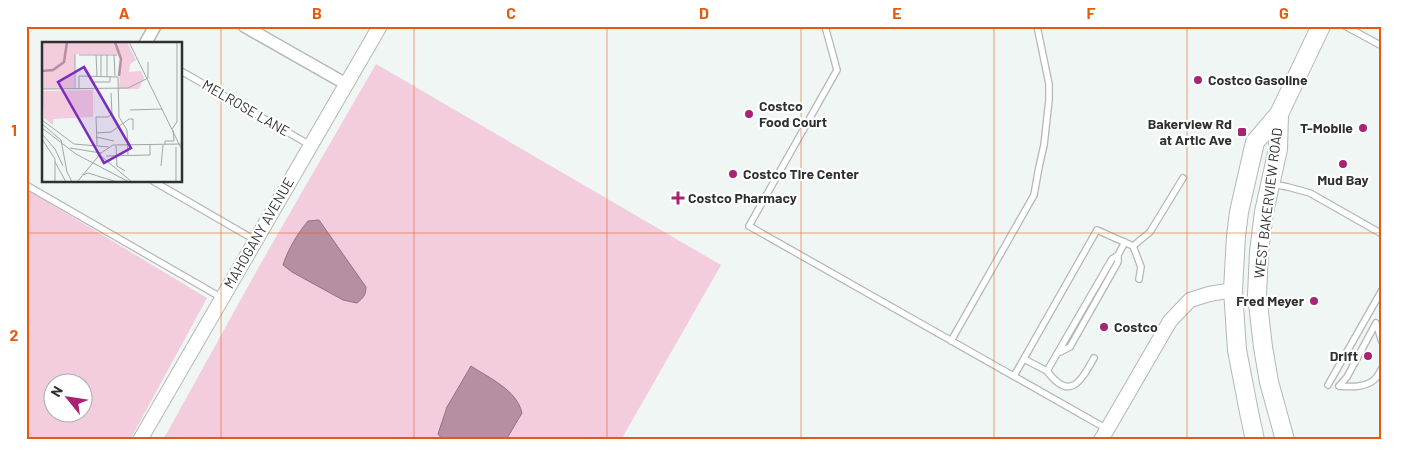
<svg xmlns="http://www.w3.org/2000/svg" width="1408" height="466" font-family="Barlow,sans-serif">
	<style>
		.green { fill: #f3cdde; fill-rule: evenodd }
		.water { fill: #b690a2; stroke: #8e7480 }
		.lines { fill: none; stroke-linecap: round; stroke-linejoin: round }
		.service-casing { stroke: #b3b8b6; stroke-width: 8 }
		.minor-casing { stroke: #b3b8b6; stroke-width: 14 }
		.tertiary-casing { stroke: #b3b8b6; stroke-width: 16 }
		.primary-casing { stroke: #b3b8b6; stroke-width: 20 }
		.service { stroke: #fff; stroke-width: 5.5 }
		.minor { stroke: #fff; stroke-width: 11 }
		.tertiary { stroke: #fff; stroke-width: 14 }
		.primary { stroke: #fff; stroke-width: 18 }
		.grid { fill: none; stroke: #e8590c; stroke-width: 1; stroke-opacity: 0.55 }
		.poi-dot { fill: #a62472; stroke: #fff; stroke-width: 2 }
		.labels { text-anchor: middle; stroke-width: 4.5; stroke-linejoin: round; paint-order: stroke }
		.poi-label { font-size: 14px; font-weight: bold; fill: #2f3130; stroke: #fff; text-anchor: start }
		.street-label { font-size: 14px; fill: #2f3130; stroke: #fff }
		.inset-river { fill: none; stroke: #b690a2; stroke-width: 2.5 }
		.inset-road { fill: none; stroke: #a3a7a5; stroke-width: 1 }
		.view { fill: #7b2cbf; fill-opacity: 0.15; stroke: #7b2cbf; stroke-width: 2.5 }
		.inset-edge { fill: none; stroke: #2f3130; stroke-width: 2.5 }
		.neatline { fill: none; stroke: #e8590c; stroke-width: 2 }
		.grid-label { font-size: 16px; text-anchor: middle; font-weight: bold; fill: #e8590c }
	</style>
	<rect width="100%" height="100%" fill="#f0f6f3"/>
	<path class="green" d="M376 64 721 265 621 440H163L261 263Z
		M26 189 207 298 130 440H26ZM52 384H82V414H52Z"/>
	<path class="water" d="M319 220 366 287C366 295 363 298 357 303L343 300 292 272 283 265C288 249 298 233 308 221Z
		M471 366C489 378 517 390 522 413L506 440H443L438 434 447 407Z"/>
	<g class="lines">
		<defs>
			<path id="service" d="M825 26 837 70 749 226 1107 429
				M1345 26 1382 46
				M181 71 310 145
				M153 181 255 240
				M1272 184 1288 187 1310 193 1382 234
				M26 185 222 298
				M1133 246 1141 267 1139 279
				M951 341 1034 195 1039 167 1044 145 1049 100V84L1037 26
				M1058 353 1070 347 1118 262V255
				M1094 358C1081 381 1070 402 1047 371L1112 259 1118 255 1125 242
				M1024 359 1047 371
				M1014 376 1097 230 1133 246 1150 232 1183 178
				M1328 385 1382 290
				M1339 386 1347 377 1376 323 1382 342
				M1339 386C1350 387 1366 388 1375 379 1378 376 1380 372 1382 368"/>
			<path id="minor" d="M244 26 346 84
				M145 44 155 26"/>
			<path id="tertiary" d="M140 440 380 26
				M1101 440 1170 321 1190 300 1209 294 1233 290"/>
			<path id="primary" d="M1279 114 1278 149 1264 212 1259 252 1257 295 1263 347 1269 382 1285 440
				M1255 440 1249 412 1237 350 1233 290 1236 236 1239 212 1255 142 1279 114 1321 26"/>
		</defs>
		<use href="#service" class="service-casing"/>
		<use href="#minor" class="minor-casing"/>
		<use href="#tertiary" class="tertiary-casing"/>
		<use href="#primary" class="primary-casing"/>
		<use href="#service" class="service"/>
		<use href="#minor" class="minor"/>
		<use href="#tertiary" class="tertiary"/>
		<use href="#primary" class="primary"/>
	</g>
	<path class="grid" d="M221 26V440M414 26V440M607 26V440M801 26V440M994 26V440M1187 26V440M26 233H1382"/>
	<g class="poi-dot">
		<circle cx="1198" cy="80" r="5"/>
		<circle cx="749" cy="114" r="5"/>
		<circle cx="1363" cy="128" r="5"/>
		<rect x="1237" y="127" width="10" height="10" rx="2.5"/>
		<circle cx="1343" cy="164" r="5"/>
		<circle cx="733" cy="174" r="5"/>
		<path d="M675.5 190.5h5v5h5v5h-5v5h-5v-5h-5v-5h5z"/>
		<circle cx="1314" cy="301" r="5"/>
		<circle cx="1104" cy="327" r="5"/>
		<circle cx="1368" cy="356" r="5"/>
	</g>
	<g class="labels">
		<g class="poi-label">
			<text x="1208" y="85">Costco Gasoline</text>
			<text x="759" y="111">Costco<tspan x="759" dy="16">Food Court</tspan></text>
			<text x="1232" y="129" text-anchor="end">Bakerview Rd<tspan x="1232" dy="16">at Artic Ave</tspan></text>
			<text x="1353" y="133" text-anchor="end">T-Mobile</text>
			<text x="743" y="179">Costco Tire Center</text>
			<text x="1343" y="185" text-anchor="middle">Mud Bay</text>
			<text x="688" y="203">Costco Pharmacy</text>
			<text x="1304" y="306" text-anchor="end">Fred Meyer</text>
			<text x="1114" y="332">Costco</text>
			<text x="1358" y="361" text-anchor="end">Drift</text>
		</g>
		<g class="street-label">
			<text transform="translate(246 108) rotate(30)" y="5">MELROSE LANE</text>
			<text transform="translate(1268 203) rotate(-83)" y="5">WEST BAKERVIEW ROAD</text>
			<text transform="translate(259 233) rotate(-60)" y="5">MAHOGANY AVENUE</text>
		</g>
	</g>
	<g transform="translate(42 42)">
		<rect width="140" height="140" fill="#f0f6f3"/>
		<path d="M0 0H85L94 18 88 22 87 30 99 29 102 36 97 47H77L79 16 74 3 76 12H33L32 46 0 47ZM51 48V75L11 77V83L2 76 0 49Z" fill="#f3cdde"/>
		<path class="inset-river" d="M73 0 79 17 77 34M0 29 11 28 22 20 25 0"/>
		<path class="inset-road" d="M87 0 140 108M33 12V47M37 13H75M54 13 55 34M59 13V34M72 13 73 34M65 34V13M49 40H68V34M0 47 86 46 106 36V20M37 47V34L76 35 77 75 85 88 86 114M88 68 120 67M0 78 32 102 67 105M0 82 19 98 25 130 30 140M0 86 34 112 87 140M130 87 135 80V0M54 91 69 90 87 77H91V88M0 92 13 107 21 124M54 95 72 99M0 97 13 117V140M123 102V99H132L131 88M55 103 54 75H66L70 72 69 51M74 104 75 124 83 129M134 105V140M28 106 59 111M59 114 90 140M64 114 108 113V103M13 120 24 140M119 124 121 103M41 133 46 131 75 140M35 140 59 111 71 103 140 102"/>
		<path class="view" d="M42 25 89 106 62 121 16 40Z"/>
		<rect width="140" height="140" class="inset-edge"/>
	</g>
	<rect width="1408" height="466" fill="none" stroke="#ffffff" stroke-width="55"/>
	<g transform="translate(68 398) rotate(300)"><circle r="24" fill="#ffffff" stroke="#acadac"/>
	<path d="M0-4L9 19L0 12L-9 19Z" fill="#a62472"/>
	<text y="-8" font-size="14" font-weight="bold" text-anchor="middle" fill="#2f3130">N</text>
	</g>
	<rect x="28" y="28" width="1352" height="410" class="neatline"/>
	<g class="grid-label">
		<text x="124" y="19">A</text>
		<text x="317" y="19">B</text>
		<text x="511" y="19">C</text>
		<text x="704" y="19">D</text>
		<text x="897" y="19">E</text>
		<text x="1091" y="19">F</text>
		<text x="1284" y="19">G</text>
		<text x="14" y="136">1</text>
		<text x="14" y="341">2</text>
	</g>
</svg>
